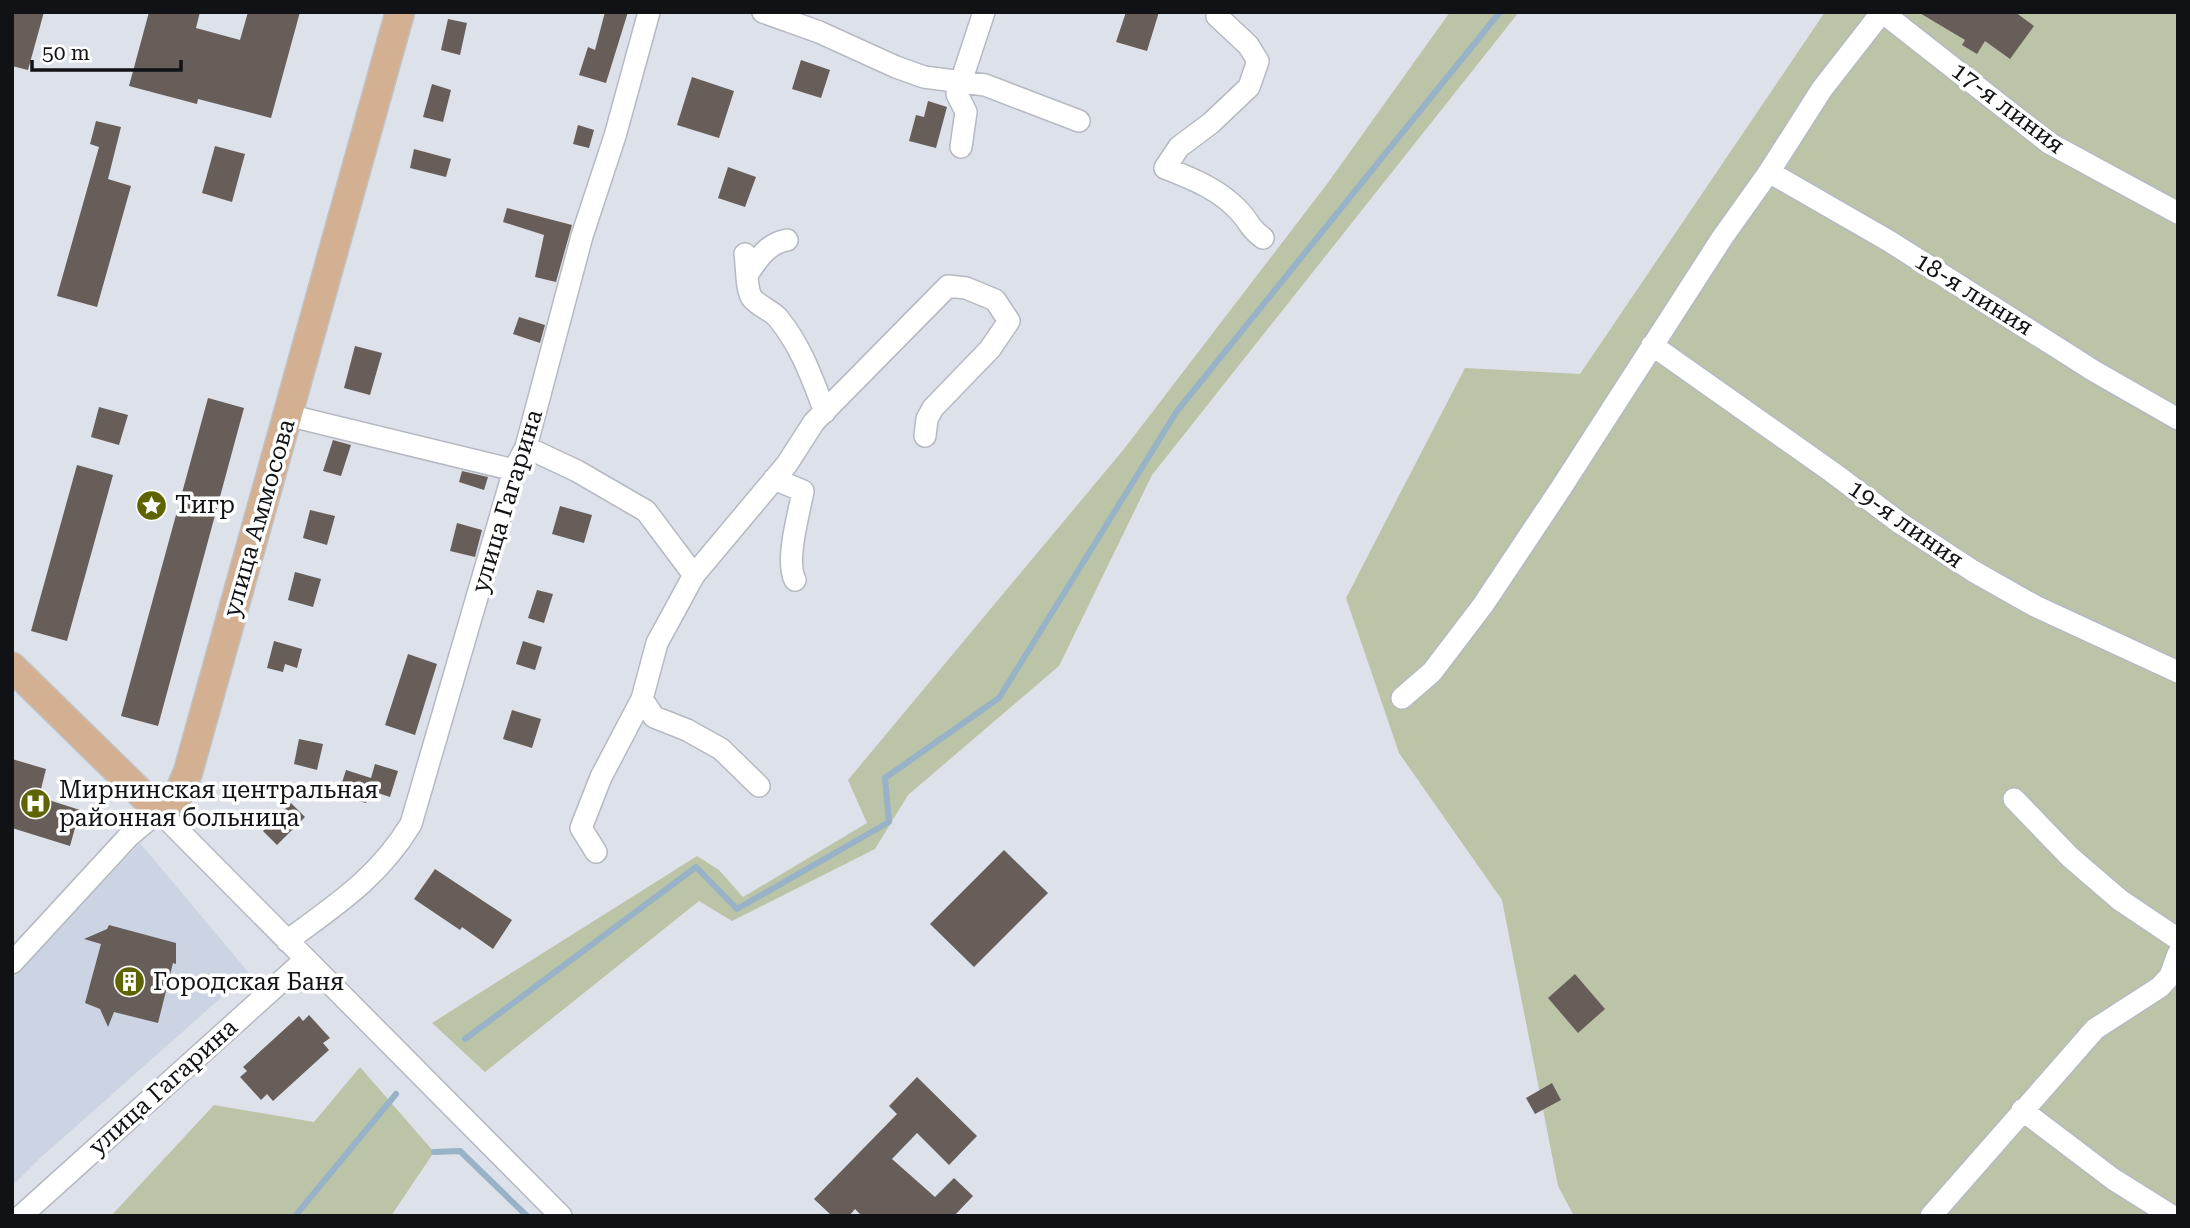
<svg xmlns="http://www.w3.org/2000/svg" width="2190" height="1228" font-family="'Roboto Serif',serif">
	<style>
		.built { fill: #ccd4e3 }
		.green { fill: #bcc4a8 }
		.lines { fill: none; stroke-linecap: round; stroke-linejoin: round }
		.stream { stroke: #98b2c7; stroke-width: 6 }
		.building { fill: #675e59 }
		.minor-casing { stroke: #b5b9c2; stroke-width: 24 }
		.major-casing { stroke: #c1c1c2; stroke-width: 31 }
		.minor { stroke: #fff; stroke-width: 21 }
		.major { stroke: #d4b092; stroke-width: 28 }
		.labels { text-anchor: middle; stroke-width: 7; stroke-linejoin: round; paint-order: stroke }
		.street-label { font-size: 24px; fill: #101215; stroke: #fff }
		.poi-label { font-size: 24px; fill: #101215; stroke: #fff; text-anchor: start }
	</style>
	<rect width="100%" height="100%" fill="#dde1ea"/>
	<path class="built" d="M140 843 249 973 39 1159 12 1186V979Z"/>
	<path class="green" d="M1450 12H1519L1152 475 1059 666 908 795 875 849 732 921 699 901 485 1072 432 1023 697 856 719 870 743 897 867 823 848 780 1124 449 1327 184Z
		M1825 12H2178V1216H1574L1558 1186 1502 900 1399 753 1346 598 1465 368 1580 374Z
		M360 1067 434 1152 391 1216H111L214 1105 314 1122Z"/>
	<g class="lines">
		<path class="stream" d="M465 1039 696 867 737 909 889 822 885 778 999 698 1177 411 1500 12
			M434 1152 460 1151 527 1216
			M295 1216 396 1094"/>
	</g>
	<path class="building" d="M12 12H44L28 70 12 66Z
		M149 12H200L196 28 240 40 248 12H300L271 118 198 99 197 104 129 86Z
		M605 12H628L606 83 579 75 588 47 595 50Z
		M1126 12H1159L1147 51 1116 42Z
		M1918 12H2015L2034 26 2010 59 1985 41 1977 54 1962 45 1965 40Z
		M448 19 467 23 460 55 441 50Z
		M801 60 830 70 821 98 792 89Z
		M692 77 734 91 719 138 677 125Z
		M432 84 451 90 443 122 423 117Z
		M928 101 947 107 936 148 909 141 916 115 924 117Z
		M96 121 121 127 108 179 131 186 97 307 57 296 99 147 90 144Z
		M578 125 594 130 589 148 573 144Z
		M215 146 245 154 232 202 202 193Z
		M414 149 451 159 446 177 410 168Z
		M728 167 756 177 745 207 718 198Z
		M507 208 572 225 556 282 535 277 544 235 503 222Z
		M519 317 545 325 540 343 513 334Z
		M355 346 382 353 370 395 344 388Z
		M208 398 244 408 158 726 121 716Z
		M99 407 128 415 119 445 91 437Z
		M333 440 351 445 341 476 323 471Z
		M77 465 113 475 67 641 31 631Z
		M462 471 488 477 484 490 459 482Z
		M560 506 592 515 584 543 552 534Z
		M310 510 335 516 327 545 303 538Z
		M457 523 482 530 475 557 450 551Z
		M295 572 321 579 313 607 288 600Z
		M537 590 553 594 544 623 528 618Z
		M274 641 302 649 297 668 285 664 283 672 267 668Z
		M523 641 542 647 535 670 516 664Z
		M408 654 437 664 415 735 385 725Z
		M512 710 541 719 532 748 503 739Z
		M299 739 323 744 317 770 294 764Z
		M12 759 46 769 39 797 80 810 70 846 12 828Z
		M375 764 398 771 390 797 369 790 366 803 338 795 346 770 371 778Z
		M291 803 305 817 277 845 263 831Z
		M1004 850 1048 893 974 967 930 924Z
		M435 869 512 920 493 949 462 927 460 930 414 899Z
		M109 925 176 943V964L173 963 158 1023 114 1012 108 1027 100 1009 85 1003 101 944 84 939 107 929Z
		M1575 974 1605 1009 1578 1033 1548 998Z
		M309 1015 330 1038 323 1043 329 1050 273 1101 267 1094 261 1100 240 1077 247 1071 243 1067 299 1016 303 1021Z
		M917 1077 977 1136 949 1165 917 1133 892 1159 935 1197 954 1178 973 1196 954 1216H862L855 1209 849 1216H832L814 1199 897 1114 889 1106Z
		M1552 1083 1561 1100 1535 1114 1526 1098Z"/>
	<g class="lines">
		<defs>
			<path id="minor" d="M763 12 819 32 896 67 924 77 985 85 1079 121
				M1218 12 1217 16 1248 45 1258 61 1249 87 1211 123 1179 147 1165 168C1193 179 1221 190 1241 213 1251 224 1248 227 1263 238
				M961 147 966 112 957 94 984 12
				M1769 172 1889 241 2094 371 2178 419
				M745 254C747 265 746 290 752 298 758 306 771 310 778 318 801 346 812 378 825 412
				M749 272C759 257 769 243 787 240
				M1652 345 1832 472 1900 523 1973 571 2035 606 2178 672
				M287 415 514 470
				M526 447 577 471 646 511 694 575
				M774 479 803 491C799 514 785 560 795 580
				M1402 698 1432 672 1483 605 1561 488 1722 238 1769 172 1822 89 1882 12 2049 143 2178 213
				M642 699 654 717 687 730 721 749 759 786
				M2014 799 2070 857 2120 900 2178 939
				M596 852 581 828 601 777 642 699 657 643 694 575 787 464 814 422 948 286 966 288 995 300 1009 321 990 349 933 408 927 419 925 436
				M287 941C337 904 378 878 411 824L514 470 526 447 582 236 615 136 649 12
				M12 963 129 836 159 811 561 1216
				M2022 1110 2113 1179 2172 1216
				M21 1216 306 959
				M1931 1216 2095 1029 2160 987 2170 976 2178 954"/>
			<path id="major" d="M12 667 159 811 178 795 188 772 400 12"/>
		</defs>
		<use href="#minor" class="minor-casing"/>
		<use href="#major" class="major-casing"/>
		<use href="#minor" class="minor"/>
		<use href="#major" class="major"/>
	</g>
	<defs>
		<symbol id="sight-disc" viewBox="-11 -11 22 22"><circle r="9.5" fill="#5d6401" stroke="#fff"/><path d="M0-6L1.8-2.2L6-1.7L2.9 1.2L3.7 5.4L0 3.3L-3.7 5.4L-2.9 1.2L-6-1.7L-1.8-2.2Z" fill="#fff"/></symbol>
		<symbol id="hospital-disc" viewBox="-11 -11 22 22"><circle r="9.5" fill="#5d6401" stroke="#fff"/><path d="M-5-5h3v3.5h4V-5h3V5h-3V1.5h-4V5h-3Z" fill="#fff"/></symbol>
		<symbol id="building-disc" viewBox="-11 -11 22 22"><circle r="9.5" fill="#5d6401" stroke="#fff"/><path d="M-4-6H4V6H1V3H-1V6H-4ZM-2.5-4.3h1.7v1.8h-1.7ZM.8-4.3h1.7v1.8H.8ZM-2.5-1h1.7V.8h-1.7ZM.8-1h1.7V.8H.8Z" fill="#fff"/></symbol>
	</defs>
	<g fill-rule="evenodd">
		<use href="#sight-disc" x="134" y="488" width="35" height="35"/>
		<use href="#hospital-disc" x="18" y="786" width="35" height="35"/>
		<use href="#building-disc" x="112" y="964" width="35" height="35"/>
	</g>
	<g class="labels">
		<g class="street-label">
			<text transform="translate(2008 108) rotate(37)" y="8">17-я линия</text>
			<text transform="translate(1974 294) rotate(32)" y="8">18-я линия</text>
			<text transform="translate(507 501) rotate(-73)" y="8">улица Гагарина</text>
			<text transform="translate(259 518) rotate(-74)" y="8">улица Аммосова</text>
			<text transform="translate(1906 524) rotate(35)" y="8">19-я линия</text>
			<text transform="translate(163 1087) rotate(-42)" y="8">улица Гагарина</text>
		</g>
		<g class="poi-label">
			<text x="175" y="513">Тигр</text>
			<text x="59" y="798">Мирнинская центральная<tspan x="59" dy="28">районная больница</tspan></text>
			<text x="153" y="990">Городская Баня</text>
		</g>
	</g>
	<rect width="2190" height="1228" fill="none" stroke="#101215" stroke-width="28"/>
	<path d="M32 60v10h149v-10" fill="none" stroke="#101215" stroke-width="3.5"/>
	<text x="42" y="60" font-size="21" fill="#101215" stroke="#ffffff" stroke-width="5" paint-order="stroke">50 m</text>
</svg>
